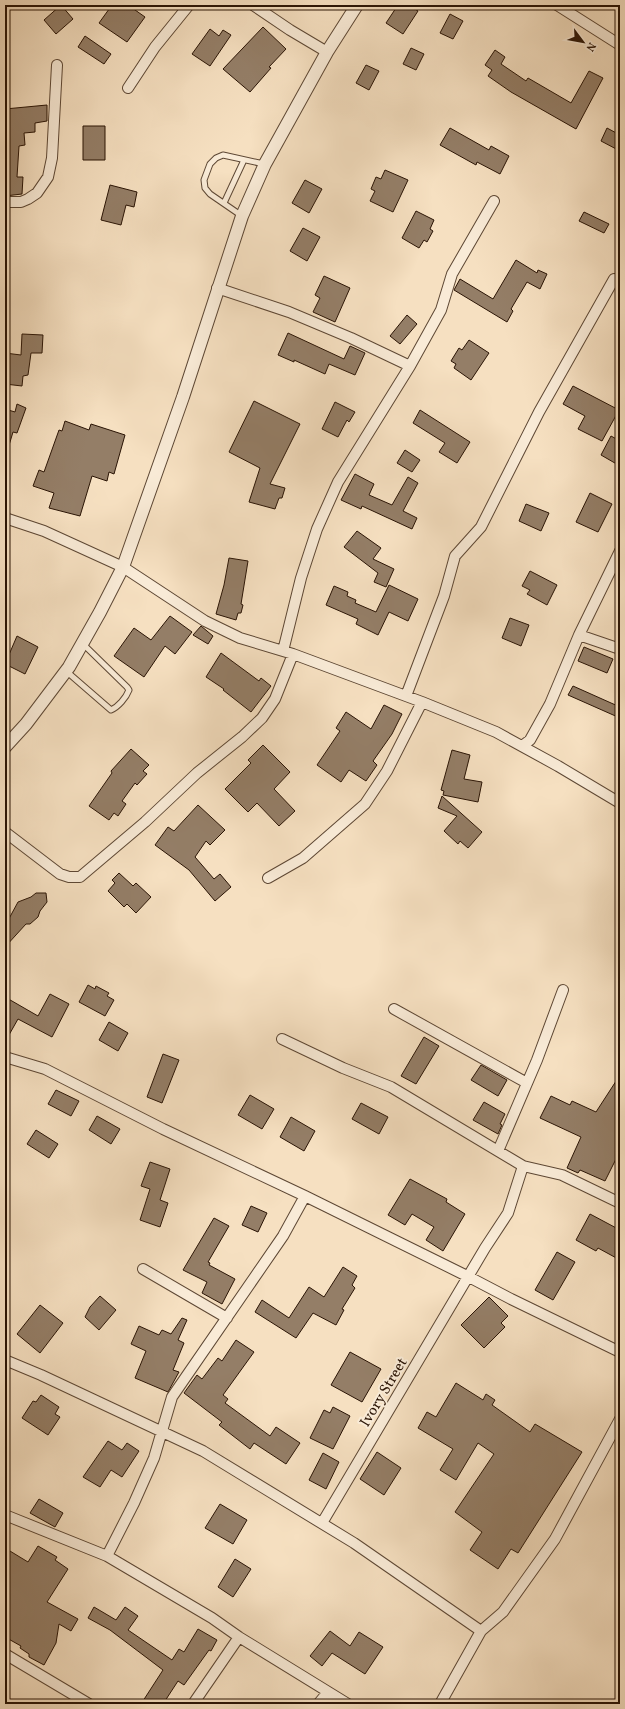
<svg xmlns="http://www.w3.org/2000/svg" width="625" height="1709" font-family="Vollkorn,serif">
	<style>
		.building { fill: #947e67; stroke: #2a1405 }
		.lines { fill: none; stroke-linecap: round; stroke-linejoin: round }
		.service-casing { stroke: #5d4734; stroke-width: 7 }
		.minor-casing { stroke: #5d4734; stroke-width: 12 }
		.tertiary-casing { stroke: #5d4734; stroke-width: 14 }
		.service { stroke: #f9ebd7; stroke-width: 5 }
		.minor { stroke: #f9ebd7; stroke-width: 10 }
		.tertiary { stroke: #f9ebd7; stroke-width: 12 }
		.labels { text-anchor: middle; stroke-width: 4; stroke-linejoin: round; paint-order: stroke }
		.street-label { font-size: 15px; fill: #2a1405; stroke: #f9ebd7 }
	</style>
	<rect width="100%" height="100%" fill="#f6e0c1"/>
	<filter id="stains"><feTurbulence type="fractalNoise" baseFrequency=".005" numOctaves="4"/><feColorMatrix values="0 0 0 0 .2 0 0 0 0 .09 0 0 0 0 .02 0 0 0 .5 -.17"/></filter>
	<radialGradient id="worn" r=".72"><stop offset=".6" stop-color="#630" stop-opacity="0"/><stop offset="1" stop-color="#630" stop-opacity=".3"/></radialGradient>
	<path class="building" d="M61 5 73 19 56 34 44 20Z
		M112 5H128L145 17 127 42 99 23Z
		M398 5H408L418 11 403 34 386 23Z
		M450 14 463 21 453 39 440 33Z
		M263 27 286 49 269 67 271 68 250 92 223 69Z
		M210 29 219 36 223 30 231 35 210 66 192 54Z
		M85 36 111 54 104 64 78 47Z
		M411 48 424 54 416 70 403 64Z
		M495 50 505 57 501 64 526 81 528 78 571 103 589 71 603 78 576 129 511 92 488 76 492 70 485 65Z
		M366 65 379 71 369 90 356 83Z
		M47 105V121L35 123V132L24 133 25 145 19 146 17 177H23L22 194 5 196V109Z
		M83 126H105V160H83Z
		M450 128 489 150 491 146 509 156 500 174 477 162 476 165 440 145Z
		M607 128 620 135V151L601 141Z
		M385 170 408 180 393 212 370 201 375 191 371 189 376 177 381 179Z
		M305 180 322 189 309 213 292 203Z
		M110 185 137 192 134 207 126 205 121 225 101 220Z
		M416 211 434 220 430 229 433 231 427 242 424 240 419 248 402 238Z
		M584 212 609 224 604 233 579 221Z
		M303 228 320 237 307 261 290 251Z
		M516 260 537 273 538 270 547 274 540 289 527 282 511 309 513 311 507 322 454 290 460 279 493 299Z
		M324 276 350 288 335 322 313 312 320 298 315 295Z
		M407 315 417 324 400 344 390 336Z
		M288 333 344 359 350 346 365 353 355 375 329 364 325 374 294 360V362L278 355Z
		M22 334 43 335 42 353H31L28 375 23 376 22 386 5 384V353L21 355Z
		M469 340 489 353 471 380 454 368 456 364 451 361 459 348 462 350Z
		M573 386 619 410 602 441 578 429 585 416 563 404Z
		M254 401 300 424 270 484 285 488 282 498H279L275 509 249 502 260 468 229 452Z
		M335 402 355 412 349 422 347 420 338 437 322 429Z
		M17 404 26 408 17 433 13 432 7 452 5 451V409L15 412Z
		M420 410 470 442 457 463 439 452 445 443 413 423Z
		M65 421 89 430 91 424 125 435 114 474 109 472 107 481 92 476 80 516 49 508 54 493 33 486 39 470 44 472 59 430 62 431Z
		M611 436 620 441V466L601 455Z
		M405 450 420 460 412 472 397 463Z
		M355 474 374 484 369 495 392 505 408 477 418 483 403 511 417 518 412 529 362 506 361 509 341 500Z
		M590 493 612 504 598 532 576 522Z
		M526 504 549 513 541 531 519 521Z
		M357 531 381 548 373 559 394 569 386 587 374 582 378 573 344 547Z
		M229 558 248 561 241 604 243 605 241 613H238L236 620 216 614 224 585Z
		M530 571 557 585 547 605 527 594 530 590 522 586Z
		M389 585 418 599 408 621 389 612 378 635 356 624 358 619 326 605 334 586 348 592 347 596 356 600 355 603 376 612Z
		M170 616 192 632 175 654 165 646 144 677 114 656 134 628 151 640Z
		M510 618 529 625 521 646 502 638Z
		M201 626 213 636 208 644 193 635Z
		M17 636 38 647 25 674 5 664Z
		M584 647 613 659 607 673 578 661Z
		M221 653 259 681 261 678 271 686 251 712 223 690 224 689 206 677Z
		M573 686 620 707V718L568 695Z
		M384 705 402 714 392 734 373 761 377 765 366 781 349 770 341 782 317 765 340 731 336 728 346 712 371 729Z
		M263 745 290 772 274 789 295 811 279 826 257 803 248 812 225 789 251 763 248 760Z
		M131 749 149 765 143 771 147 774 137 785 135 783 122 801 126 804 118 816 114 813 109 820 89 806 112 773 111 771Z
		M452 750 470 755 464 779 482 782 478 802 443 795 444 791 441 790Z
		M442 796 482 832 468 848 460 841 458 844 444 831 457 816 438 808Z
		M198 805 225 830 210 845 206 841 195 857 214 879 220 874 231 887 215 901 189 870 155 845 168 827 174 831Z
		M119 873 133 886 136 883 151 897 136 913 127 904 124 907 108 891 115 883 112 880Z
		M36 893H46L47 902 40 911 38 917 30 924H26L5 947V926L18 902 31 897Z
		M88 985 95 989 96 986 109 993 107 996 114 1000 105 1016 79 1002Z
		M50 994 69 1004 52 1037 18 1019 5 1042V997L38 1016Z
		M109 1022 128 1033 118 1051 99 1040Z
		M424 1037 439 1046 416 1084 401 1076Z
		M163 1054 179 1060 162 1103 147 1097Z
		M481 1065 507 1080 498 1096 471 1080Z
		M620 1075V1151L605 1181 580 1170 578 1173 567 1168 581 1137 540 1118 551 1096 570 1105 572 1101 596 1112Z
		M56 1090 79 1101 71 1116 48 1104Z
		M250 1095 274 1109 262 1129 238 1115Z
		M484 1102 505 1114 500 1124 502 1125 498 1134 473 1120Z
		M361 1103 388 1117 379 1134 352 1119Z
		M97 1116 120 1129 111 1144 89 1130Z
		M291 1117 315 1131 304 1151 280 1137Z
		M36 1130 58 1144 49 1158 27 1144Z
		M150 1162 170 1169 160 1200 168 1203 160 1227 140 1220 150 1189 141 1186Z
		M410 1179 447 1199 446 1202 465 1214 443 1251 426 1240 434 1227 412 1214 405 1225 388 1215Z
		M251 1206 267 1213 258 1232 242 1225Z
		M590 1214 620 1230V1260L598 1248 596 1251 576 1240Z
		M214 1218 229 1226 208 1262 210 1263 209 1265 235 1279 222 1304 202 1293 207 1282 183 1270Z
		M557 1252 575 1262 553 1300 535 1290Z
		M343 1267 357 1276 352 1285 355 1288 342 1309 344 1310 336 1325 313 1313 296 1338 255 1312 262 1300 289 1318 309 1287 324 1297Z
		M100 1296 116 1310 99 1330 85 1317 90 1307Z
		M489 1297 508 1316 501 1323 505 1327 484 1348 461 1325Z
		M40 1305 63 1323 40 1353 17 1334Z
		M182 1318 187 1320 178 1340 184 1343 173 1370 179 1372 168 1392 135 1378 146 1351 131 1344 139 1326 159 1335 162 1330 171 1334Z
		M236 1340 254 1352 223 1395 228 1399 225 1403 270 1436 276 1427 300 1443 286 1464 254 1443 250 1449 219 1425 222 1422 184 1393 197 1375 202 1379 218 1358 222 1361Z
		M350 1352 381 1369 362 1402 331 1385Z
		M456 1383 483 1400 486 1394 495 1400 492 1405 530 1432 535 1424 582 1452 518 1553 511 1549 498 1569 470 1550 482 1532 455 1512 494 1454 478 1443 456 1480 440 1470 453 1449 418 1428 427 1412 436 1417Z
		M41 1395 59 1407 55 1414 60 1417 48 1435 22 1418 33 1401 36 1402Z
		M333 1407 350 1416 333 1449 310 1438 324 1410 330 1413Z
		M108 1441 122 1450 127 1443 139 1451 122 1477 111 1470 100 1487 83 1477Z
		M377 1452 401 1468 384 1495 360 1479Z
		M323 1453 339 1462 326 1489 309 1480Z
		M39 1499 63 1513 55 1527 30 1513Z
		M220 1504 247 1520 233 1544 205 1528Z
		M38 1546 57 1557 55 1560 68 1569 47 1602 78 1619 71 1631 59 1624 56 1643 44 1665 29 1657V1654L20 1648 21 1646 5 1637V1548L28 1562Z
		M235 1559 251 1569 233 1597 218 1587Z
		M94 1607 116 1620 125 1607 138 1616 128 1630 172 1660 179 1649 184 1652 198 1629 217 1640 211 1651 209 1650 184 1685 178 1681 163 1704H141L163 1670 110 1630 88 1618Z
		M330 1631 350 1646 359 1632 383 1647 365 1674 332 1653 322 1666 310 1656Z"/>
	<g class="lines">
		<defs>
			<path id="service" d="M224 203 244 160
				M242 216 210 194 205 188 204 180 210 164 216 158 223 155 264 164
				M66 671 111 710C118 707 126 698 129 690L127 687 83 644"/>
			<path id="minor" d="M253 5 290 30 327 52
				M557 5 620 45
				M128 88 155 47 189 5
				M5 202H21L28 199 37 193 48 177 52 158 57 65
				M217 288 289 312 351 338 410 366
				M5 518 44 531 123 567 205 621 240 638 293 654 422 702 496 732 558 766 620 803
				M579 635 620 649
				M283 651 301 578 317 529 338 482 410 366 441 310 452 274 494 201
				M406 696 444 596 455 556 481 527 539 412 614 279
				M522 746 530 740 550 704 579 635 620 551
				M5 832 60 874 69 877H80L145 822 197 773 242 737 262 718 275 699 293 654
				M268 878 303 858 365 804 387 771 422 702
				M394 1009 527 1083
				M282 1039 343 1068 391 1087 523 1166 508 1213 485 1248 322 1523
				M5 1057 45 1069 163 1129 305 1196 469 1277 511 1299 620 1352
				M498 1151 537 1060 563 990
				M523 1166 562 1175 620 1203
				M143 1269 227 1318
				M5 1360 41 1375 203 1451 354 1543 481 1631
				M5 1515 107 1556 212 1618 239 1637 348 1704
				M107 1556 134 1503 154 1458 172 1397 283 1236 305 1196
				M5 1654 89 1704
				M193 1704 239 1637
				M318 1704 328 1692
				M440 1704 481 1631 503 1612 555 1539 620 1419"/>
			<path id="tertiary" d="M5 747 26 724 69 667 100 612 123 567 183 397 242 216 265 164 327 52 357 5"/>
		</defs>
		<use href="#service" class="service-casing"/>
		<use href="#minor" class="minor-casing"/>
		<use href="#tertiary" class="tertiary-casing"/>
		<use href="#service" class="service"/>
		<use href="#minor" class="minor"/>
		<use href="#tertiary" class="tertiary"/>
	</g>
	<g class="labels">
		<g class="street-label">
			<text transform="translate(383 1392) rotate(-59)" y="5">Ivory Street</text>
		</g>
	</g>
	<rect width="625" height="1709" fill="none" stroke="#f6e0c1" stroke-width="20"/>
	<rect x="6" y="6" width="613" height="1697" fill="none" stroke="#2a1405" stroke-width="2"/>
	<rect x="10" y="10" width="605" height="1689" fill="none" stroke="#2a1405"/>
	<g transform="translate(583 42) rotate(122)" stroke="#f9ebd7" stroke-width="3" paint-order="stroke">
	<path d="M0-3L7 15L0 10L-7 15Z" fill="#2a1405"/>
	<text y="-6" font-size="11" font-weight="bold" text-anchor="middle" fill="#2a1405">N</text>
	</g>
	<rect width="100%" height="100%" filter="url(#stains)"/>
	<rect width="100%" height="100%" fill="url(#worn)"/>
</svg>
